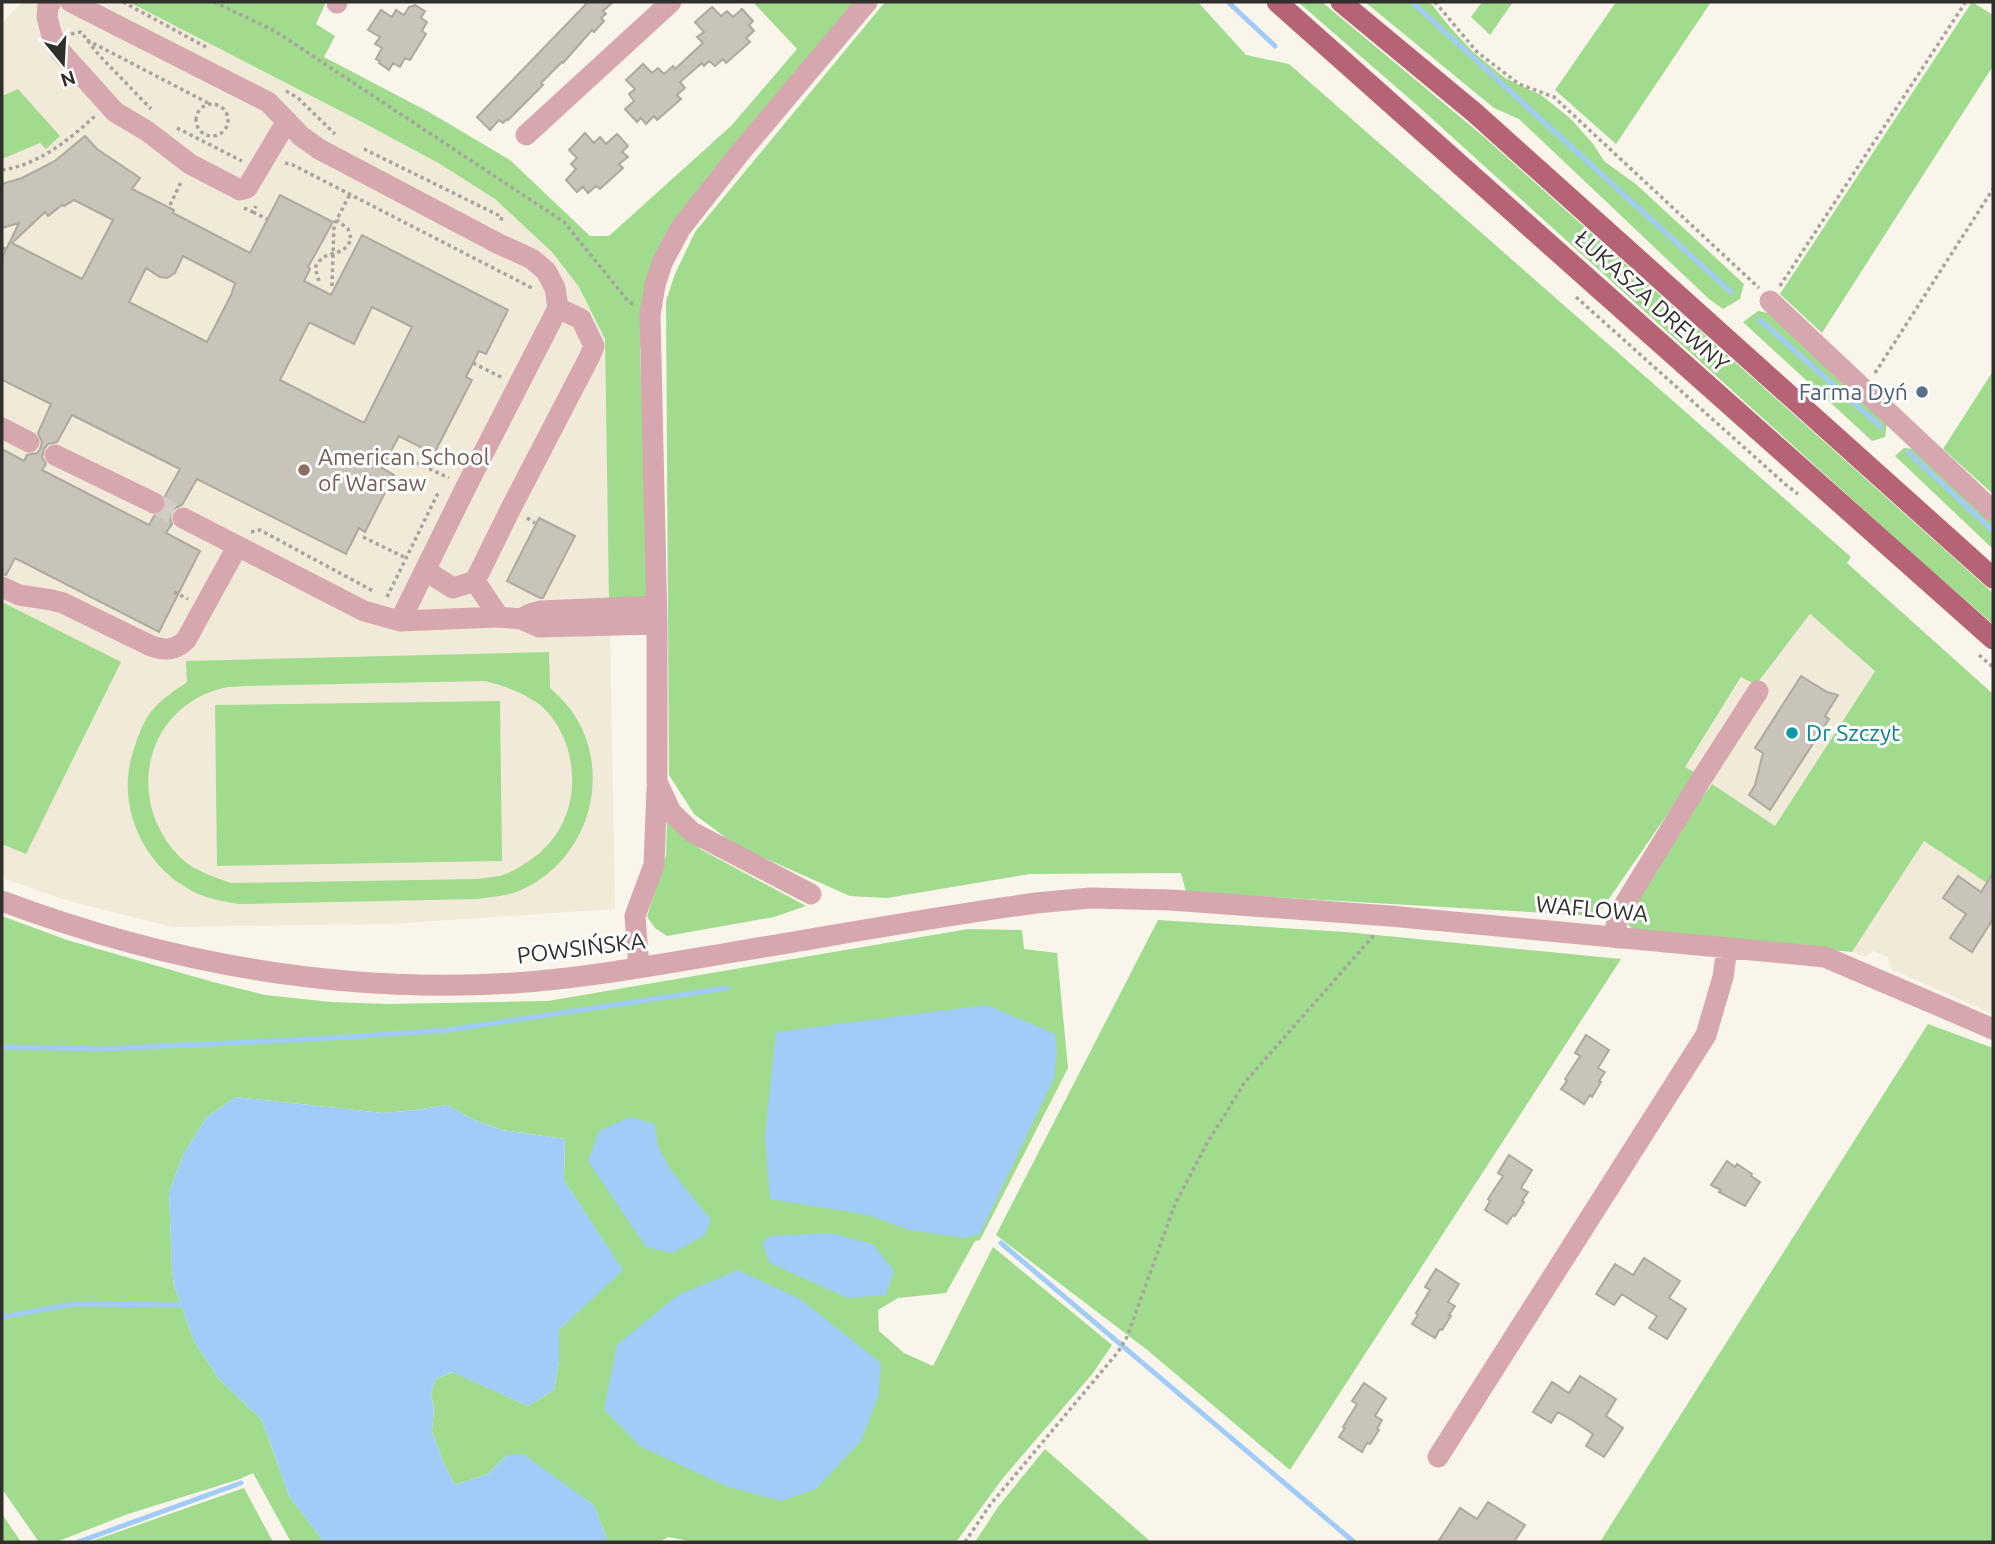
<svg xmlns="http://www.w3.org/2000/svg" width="1995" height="1544" font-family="Ubuntu,sans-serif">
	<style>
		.built { fill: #f2ead8 }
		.green { fill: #a0db8e; fill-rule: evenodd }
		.water { fill: #a0ccf7 }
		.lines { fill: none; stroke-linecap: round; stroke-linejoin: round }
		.stream { stroke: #a0ccf7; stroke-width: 5 }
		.building { fill: #c8c4b9; stroke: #ada99e; stroke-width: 2; fill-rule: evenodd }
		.minor-tunnel { stroke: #d2cdc5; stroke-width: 21; stroke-dasharray: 21 10; stroke-linecap: butt }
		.path { stroke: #a8a49d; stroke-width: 3.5; stroke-dasharray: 3.5 3.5; stroke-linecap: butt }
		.minor { stroke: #d7a7af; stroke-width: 21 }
		.major { stroke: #b66375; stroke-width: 21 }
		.service-dot { fill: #5c6f8a; stroke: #fff; stroke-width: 2.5 }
		.education-dot { fill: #8d6e63; stroke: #fff; stroke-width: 2.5 }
		.culture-dot { fill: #0f9aa8; stroke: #fff; stroke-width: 2.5 }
		.labels { text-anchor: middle; stroke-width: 6; stroke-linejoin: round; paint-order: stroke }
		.street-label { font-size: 23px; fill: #302f2b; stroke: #fff }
		.service-label { font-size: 23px; fill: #4e5e75; stroke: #fff; text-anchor: end }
		.education-label { font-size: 23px; fill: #785e54; stroke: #fff; text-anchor: start }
		.culture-label { font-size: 23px; fill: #0d838f; stroke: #fff; text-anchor: start }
	</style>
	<rect width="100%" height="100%" fill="#faf5eb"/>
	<path class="built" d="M22 2H129L362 122 440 164 495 199 531 231 552 252 579 287 605 339 615 909 389 924 172 927 72 902 2 878V23Z
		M1810 614 1875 670 1775 826 1685 767 1742 677 1757 685Z
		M1924 840 1993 887V1014L1891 969 1888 957 1873 951 1865 957 1852 952Z"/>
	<path class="green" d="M129 2H326L316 24 335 36 324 57 429 112 510 160 590 236H609L732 125 797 49 753 2H856L704 184 642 321 640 353 650 601 609 602 605 339 579 287 552 252 495 199 440 164 362 122Z
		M885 2H1198L1246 55 1289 64 1851 557 1847 563 1993 694V887L1924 841 1852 952 1635 931 1625 922 1698 803 1712 784 1775 826 1875 671 1810 614 1756 685 1741 677 1685 767 1696 773 1597 916 1186 892 1181 873 1030 874 887 898 850 896 737 846 694 814 669 775 666 301 675 274 695 232Z
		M1298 2H1322L1483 136 1993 593V624L1916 557 1418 106Z
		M1365 2H1430L1449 26 1473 52 1505 78 1541 95 1571 119 1594 145 1604 161 1637 185 1744 284 1740 299 1723 309 1709 299 1519 119 1494 108Z
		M1482 2H1513L1490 35 1471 17Z
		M1616 2H1711L1616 144 1555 90Z
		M1972 2 1993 15V66L1822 333 1780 294Z
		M18 89 60 136 46 149 40 143 2 159V96Z
		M1758 311 1773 314 1887 424 1885 437 1872 441 1743 322Z
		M1993 371V494L1943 449Z
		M1904 448 1915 449 1993 519V549L1895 456Z
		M2 602 121 662 26 854 2 844Z
		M549 652 550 688C561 698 571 708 578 721 612 782 585 862 521 890 508 896 492 897 478 899L239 904C225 902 211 899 198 894 145 870 115 808 133 752 137 739 142 724 150 713 160 700 174 691 187 682L186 661ZM485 681C505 686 522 692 539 704 554 716 565 736 569 754 579 796 565 837 529 861 520 867 510 873 500 876 493 877 485 878 478 879L231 883C214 877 195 871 182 859 124 804 143 708 223 688 230 686 238 687 245 686Z
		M500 701 502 861 217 866 215 705Z
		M667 821 702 850 806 906 774 917 667 936 655 928 647 917 666 856Z
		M2 916 67 940 213 982 265 995 331 1002 388 1004 548 1001 968 929 1022 930 1024 949 1057 953 1068 1068 980 1240 975 1241 946 1293 898 1298 878 1310 879 1331 904 1353 933 1366 993 1247 1112 1345 1093 1373 1003 1478 956 1542H695L668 1537 660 1542H608L594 1505 563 1484 507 1455 488 1474 455 1485 444 1464 432 1431 434 1408 431 1393 436 1379 453 1372 528 1406 554 1390 559 1362V1330L622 1270 564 1180 565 1139 502 1130 474 1120 447 1105 416 1110 383 1113 236 1097 207 1117 184 1153 169 1192 172 1270 174 1285 194 1341 219 1379 262 1420 289 1496 324 1542H291L253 1473 240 1479 128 1514 56 1542H39L2 1489Z
		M1158 920 1346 932 1621 959 1290 1470 1146 1349 996 1235Z
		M1928 1024 1993 1048V1542H1600Z
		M1045 1449 1151 1542H975L998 1507Z
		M244 1488 273 1542H89Z
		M2 1514 21 1542H2Z"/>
	<path class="water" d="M987 1005 1055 1034 1057 1051 1054 1078 980 1234 965 1238 909 1230 868 1215 770 1199 765 1136 776 1032Z
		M236 1097 383 1113 416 1110 447 1105 474 1120 502 1130 565 1139 564 1180 623 1270 559 1330V1362L554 1390 528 1406 452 1372 436 1379 431 1393 434 1408 432 1431 444 1464 455 1485 488 1474 507 1455 523 1454 594 1505 608 1542H324L289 1496 262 1420 219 1379 194 1341 174 1285 172 1270 169 1192 184 1153 207 1117Z
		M630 1117 655 1124 658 1146 670 1169 711 1220 705 1235 673 1253 646 1247 588 1161 599 1131Z
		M831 1233 873 1244 894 1271 886 1295 848 1298 770 1263 762 1243 770 1236Z
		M738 1270 800 1299 881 1363 879 1394 861 1441 816 1489 781 1501 726 1486 640 1446 604 1409 617 1345 678 1295Z"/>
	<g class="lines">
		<path class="stream" d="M1228 2 1275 46
			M1412 2 1731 292
			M1760 320 1881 427
			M1908 452 1993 531
			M2 1047 102 1049 332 1038 449 1030 727 988
			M1001 1243 1354 1542
			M2 1317 74 1304 181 1305
			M78 1542 241 1483"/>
	</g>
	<path class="building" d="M588 2H613L603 11 606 14 601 18 604 21 594 32 592 30 563 63 562 62 541 83 543 85 508 120 507 119 503 123 499 120 490 130 477 117Z
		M415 5 425 11 421 18 427 22 422 31 426 34 410 60 405 58 400 67 393 63 389 70 379 63 380 61 376 59 382 48 375 44 380 37 368 30 381 10 392 17 396 10 404 15 409 7Z
		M712 7 721 16 727 11 733 17 742 9 753 21 749 25 754 31 746 38 750 42 726 63 723 59 715 66 709 61 704 66 702 63 680 82 685 88 677 95 681 99 657 120 654 116 646 124 641 118 637 122 625 109 634 101 629 94 635 89 626 80 643 64 652 73 658 68 664 74 673 66 675 69 703 43 697 37 704 32 695 22Z
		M585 133 594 143 600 137 606 144 617 134 628 146 622 152 628 157 619 164 623 168 600 189 596 186 588 193 583 187 577 192 566 180 576 169 571 164 577 158 569 150Z
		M85 136 97 149 140 178 132 189 174 210 173 213 250 253 280 195 333 222 308 267 310 269 304 281 331 295 362 235 508 310 486 354 479 351 466 377 472 380 434 454 399 436 382 468 394 475 365 532 359 528 346 554 197 479 182 505 177 507 172 511 170 518 172 524 166 533 200 551 159 632 15 558 6 575 2 574V449L24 461 27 455 37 453 40 449 42 442 38 433 51 404 2 380V258L19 223 2 228V184L22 178 55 161ZM74 200 113 220 82 279 12 243 45 212 48 216 62 205 64 206ZM183 256 235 283 231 295 207 342 129 302 146 268 160 277 167 278 175 273ZM372 307 412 327 364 423 280 380 309 323H311L354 344ZM72 415 180 469 165 496 167 503 165 509 161 514 154 516 149 525 42 470 46 464 42 457 44 449 48 444 57 442Z
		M539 518 575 536 543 598H540L507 581Z
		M1801 676 1827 692 1838 695 1825 716 1829 719 1770 810 1749 795 1755 785 1763 753 1755 748Z
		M1993 873V919L1972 952 1950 938 1966 914 1943 898 1958 876 1981 892Z
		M1586 1035 1609 1050 1598 1068 1605 1072 1599 1081 1601 1082 1592 1097 1590 1095 1584 1104 1561 1089 1567 1081 1565 1079 1580 1056 1575 1053Z
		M1509 1155 1532 1170 1521 1188 1528 1192 1522 1201 1524 1202 1515 1216 1513 1215 1507 1224 1485 1210 1490 1201 1488 1199 1503 1176 1498 1173Z
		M1727 1161 1735 1167 1737 1164 1752 1174 1751 1176 1760 1182 1745 1206 1719 1192 1721 1190 1711 1185Z
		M1644 1258 1680 1281 1669 1298 1686 1309 1667 1339 1649 1328 1657 1316 1634 1302 1622 1294 1614 1305 1596 1294 1615 1264 1633 1275Z
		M1436 1269 1459 1284 1448 1302 1455 1306 1449 1315 1451 1316 1442 1330 1440 1329 1435 1338 1412 1324 1418 1315 1416 1313 1430 1290 1425 1287Z
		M1580 1376 1616 1399 1606 1416 1623 1428 1604 1457 1586 1446 1593 1434 1575 1422 1558 1412 1551 1423 1533 1412 1552 1382 1569 1393Z
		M1364 1383 1386 1398 1375 1416 1382 1420 1377 1429 1379 1430 1370 1444 1367 1443 1362 1452 1339 1437 1345 1428 1343 1427 1357 1404 1352 1401Z
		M1488 1502 1525 1525 1514 1542H1438L1460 1508 1477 1519Z"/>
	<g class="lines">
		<path class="minor-tunnel" d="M154 503 183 518"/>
		<path class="path" d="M123 2 206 47
			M214 2 275 31 564 222 628 301 633 304
			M1435 2 1477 52 1519 84 1554 97 1759 288
			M71 34 81 32 98 54 151 109
			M87 40 210 104
			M286 91 298 98 335 134
			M196 120a16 16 0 1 1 32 0a16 16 0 1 1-32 0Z
			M177 128 242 161
			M364 149 502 217 500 223
			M285 163 293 165 534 289
			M2 170C38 165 69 140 95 116
			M170 205 182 180
			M244 208 253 212 256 206
			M253 212 267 219
			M2 248 6 249
			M319 281 315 268C325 246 342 261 351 239L348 229 337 220
			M332 286 334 225 350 194
			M1780 286 1965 3
			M1576 297 1785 484 1798 494
			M473 363 503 378
			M1875 373 1993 189
			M391 451 449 478
			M527 518 535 523
			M251 532 260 530 375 592
			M363 537 406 558
			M174 592 188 599
			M387 597 437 495 441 492
			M1979 655 1993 667
			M599 954 619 940
			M965 1542 990 1505 1118 1352 1127 1337 1175 1204 1206 1145 1245 1082 1375 934"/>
		<path class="minor" d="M51 2 48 6 47 17 52 36 61 52 115 112 147 131 190 164 240 190 247 188 287 121
			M71 2 268 102 301 136 319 149 499 244 532 259 546 271 555 288 558 308
			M337 3V2
			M526 135 671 2
			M1770 301 1993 511
			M2 428 29 442
			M55 455 154 503
			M183 518 364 611 400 621 499 617 521 619 539 627 657 624
			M475 581 499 617
			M2 587 19 595 52 600 63 603 149 645C163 651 175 651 186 640L237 547
			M521 619 530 614 541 611 656 606
			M400 621 467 485 558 308 581 319 594 346 590 356 511 508 475 581 453 588 426 571
			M811 894 692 832 671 812 657 782V624L650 315 655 285 662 263 680 229 739 154 867 2
			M2 901C167 963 337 994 514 983 586 978 657 965 728 953 831 936 933 917 1036 903L1090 898 1171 900 1390 916 1825 957 1993 1029
			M1618 938 1616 925 1618 915 1702 778 1758 691
			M639 968 635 916 654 865 657 788
			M1438 1457 1706 1035 1723 977 1727 948"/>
		<path class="major" d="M1277 2 1993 639
			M1341 2 1475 113 1993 578"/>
	</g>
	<circle class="service-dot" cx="1922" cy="392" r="7"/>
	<circle class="education-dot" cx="304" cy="470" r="7"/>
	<circle class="culture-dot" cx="1792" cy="733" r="7"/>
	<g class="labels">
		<g class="street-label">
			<text transform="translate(1652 301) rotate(42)" y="8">ŁUKASZA DREWNY</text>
			<text transform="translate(1592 909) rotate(5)" y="8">WAFLOWA</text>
			<text transform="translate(581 948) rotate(-7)" y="8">POWSIŃSKA</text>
		</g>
		<g class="service-label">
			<text x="1908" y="400">Farma Dyń</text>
		</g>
		<g class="education-label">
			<text x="318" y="465">American School<tspan x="318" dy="26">of Warsaw</tspan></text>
		</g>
		<g class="culture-label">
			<text x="1806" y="741">Dr Szczyt</text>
		</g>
	</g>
	<rect width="1995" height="1544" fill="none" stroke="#302f2b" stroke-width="7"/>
	<g transform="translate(63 63) rotate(162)" stroke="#ffffff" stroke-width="5" paint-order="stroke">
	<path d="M0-5L12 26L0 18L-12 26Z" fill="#302f2b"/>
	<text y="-10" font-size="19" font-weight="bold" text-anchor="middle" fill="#302f2b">N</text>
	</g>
</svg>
